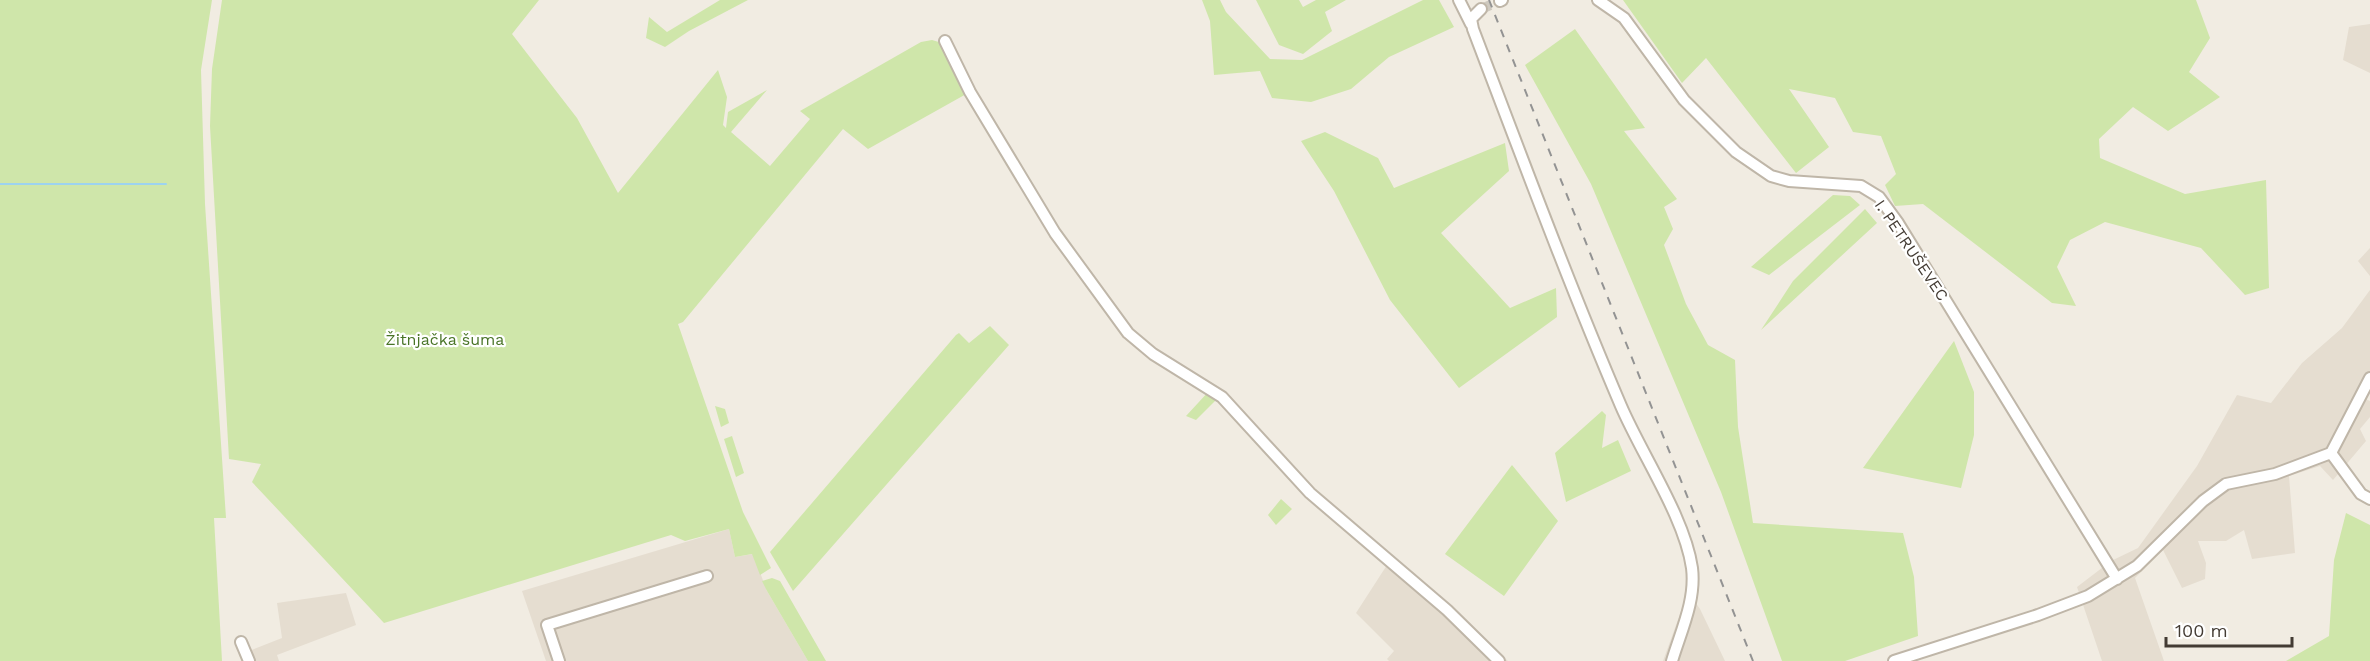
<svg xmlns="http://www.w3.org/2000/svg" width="2370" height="661" font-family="'Work Sans',sans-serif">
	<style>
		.residential { fill: #e5ddd0 }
		.green { fill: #cfe6aa }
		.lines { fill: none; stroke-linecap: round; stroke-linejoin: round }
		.stream { stroke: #9dd3f0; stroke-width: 2 }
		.street-tunnel { stroke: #cec9bf; stroke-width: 10; stroke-dasharray: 10 5; stroke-linecap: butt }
		.street-casing { stroke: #bfb6a8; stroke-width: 14 }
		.street { stroke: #fff; stroke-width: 10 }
		.rail { stroke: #939393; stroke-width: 2; stroke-dasharray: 8 8; stroke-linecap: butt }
		.labels { text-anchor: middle; stroke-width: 4.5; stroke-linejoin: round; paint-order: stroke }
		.street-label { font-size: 16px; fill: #433b33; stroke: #fff }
		.park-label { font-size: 16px; fill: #497427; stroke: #fff }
	</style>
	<rect width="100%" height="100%" fill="#f1ece2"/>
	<path class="residential" d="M2370 24V73L2343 60 2349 27Z
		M2370 248V276L2358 261Z
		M2370 290V382L2363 398 2370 401V417L2360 429 2366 441 2333 480 2320 466 2289 476 2295 553 2252 559 2244 530 2226 541H2198L2206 563 2205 579 2182 588 2163 550 2135 578 2164 661H2102L2077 587 2111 561 2138 548 2197 466 2237 395 2271 403 2302 363 2342 328Z
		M729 529 735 557 753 554 767 591 808 661H546L522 591Z
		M1387 565 1489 644 1508 661H1389L1387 659 1394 651 1356 613Z
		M1688 592 1700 609 1725 661H1663Z
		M346 593 356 625 277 655 279 661H242L239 655 282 638 277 603Z"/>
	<path class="green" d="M0 0H212L201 70 205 204 226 518H214L222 661H0Z
		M222 0H539L512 34 577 118 618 193 718 70 727 97 723 125 726 128 728 112 767 90 731 132 770 166 810 119 800 111 921 42 932 40 942 43 968 93 868 149 843 129 683 322 678 324 743 512 771 568 760 575 752 554 735 557 729 529 685 541 671 535 384 623 252 482 261 464 229 459 210 126 212 69Z
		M720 0H748L689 31 665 47 646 38 649 17 667 32Z
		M1202 0H1220L1226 12 1270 59 1302 60 1423 0H1439L1454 27 1389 57 1351 89 1311 102 1272 98 1260 71 1214 75 1210 21Z
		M1256 0H1299L1303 7 1316 0H1346L1325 12 1332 31 1303 54 1279 45Z
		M1623 0H2196L2210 38 2189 72 2220 97 2168 131 2133 107 2099 139 2100 158 2185 194 2266 180 2269 288 2245 295 2201 248 2105 222 2070 240 2057 267 2076 306 2052 303 1923 204 1895 206 1885 185 1896 174 1881 136 1853 132 1835 98 1789 89 1829 147 1796 173 1706 58 1682 83Z
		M1575 29 1645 128 1624 131 1677 199 1664 207 1673 229 1664 245 1686 304 1708 345 1735 360 1738 427 1753 523 1903 533 1914 577 1918 636 1845 661H1782L1721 492 1591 184 1525 65Z
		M1325 132 1378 158 1394 188 1505 143 1509 171 1441 233 1510 308 1556 288 1557 317 1459 388 1390 300 1334 191 1301 141Z
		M1833 195 1850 196 1860 205 1769 275 1751 267Z
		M1865 209 1877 223 1761 330 1793 281Z
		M990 326 1009 345 793 591 770 552 956 335 959 333 969 343Z
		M1954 341 1974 392V435L1961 488 1863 468Z
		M1210 390 1219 397 1196 420 1186 416Z
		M715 406 725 409 729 423 721 427Z
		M1602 411 1606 415 1602 448 1618 440 1631 471 1566 502 1555 453Z
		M732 436 744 473 736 477 724 439Z
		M1512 465 1558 521 1504 596 1445 554Z
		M1281 499 1292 509 1276 525 1268 515Z
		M2346 513 2370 525V661H2286L2329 636 2334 560Z
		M772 578 780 581 826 661H808L767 591 762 581Z"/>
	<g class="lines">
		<path class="stream" d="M0 184H166"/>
		<path class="street-tunnel" d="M1481 9 1500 1"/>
		<defs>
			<path id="street" d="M1459 0 1471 24
				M1598 0 1624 18 1684 100 1736 152 1771 176 1789 181 1861 186 1879 197 1898 223 2117 579
				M1500 1 1502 0
				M1481 9 1471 19 1473 29C1521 155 1568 282 1621 406 1642 455 1685 518 1692 568 1696 600 1681 631 1672 661
				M945 41 970 92 1055 233 1128 333 1153 354 1222 397 1310 493 1447 610 1499 661
				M2331 453 2361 494 2370 499
				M241 642 249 661
				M559 661 547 625 707 576
				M1894 661 2038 615 2088 596 2137 566 2203 501 2226 484 2275 474 2331 453 2370 378"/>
		</defs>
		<use href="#street" class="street-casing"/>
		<use href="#street" class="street"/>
		<path class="rail" d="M1489 0 1753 661"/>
	</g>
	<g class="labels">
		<g class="street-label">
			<text transform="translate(1912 250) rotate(56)" y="6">I. PETRUŠEVEC</text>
		</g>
		<g class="park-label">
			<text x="445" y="345">Žitnjačka šuma</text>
		</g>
	</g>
	<path d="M2166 637v9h126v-9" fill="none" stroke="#433b33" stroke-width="3"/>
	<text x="2175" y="637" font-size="18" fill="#433b33" stroke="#ffffff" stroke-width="4.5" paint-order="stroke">100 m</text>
</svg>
